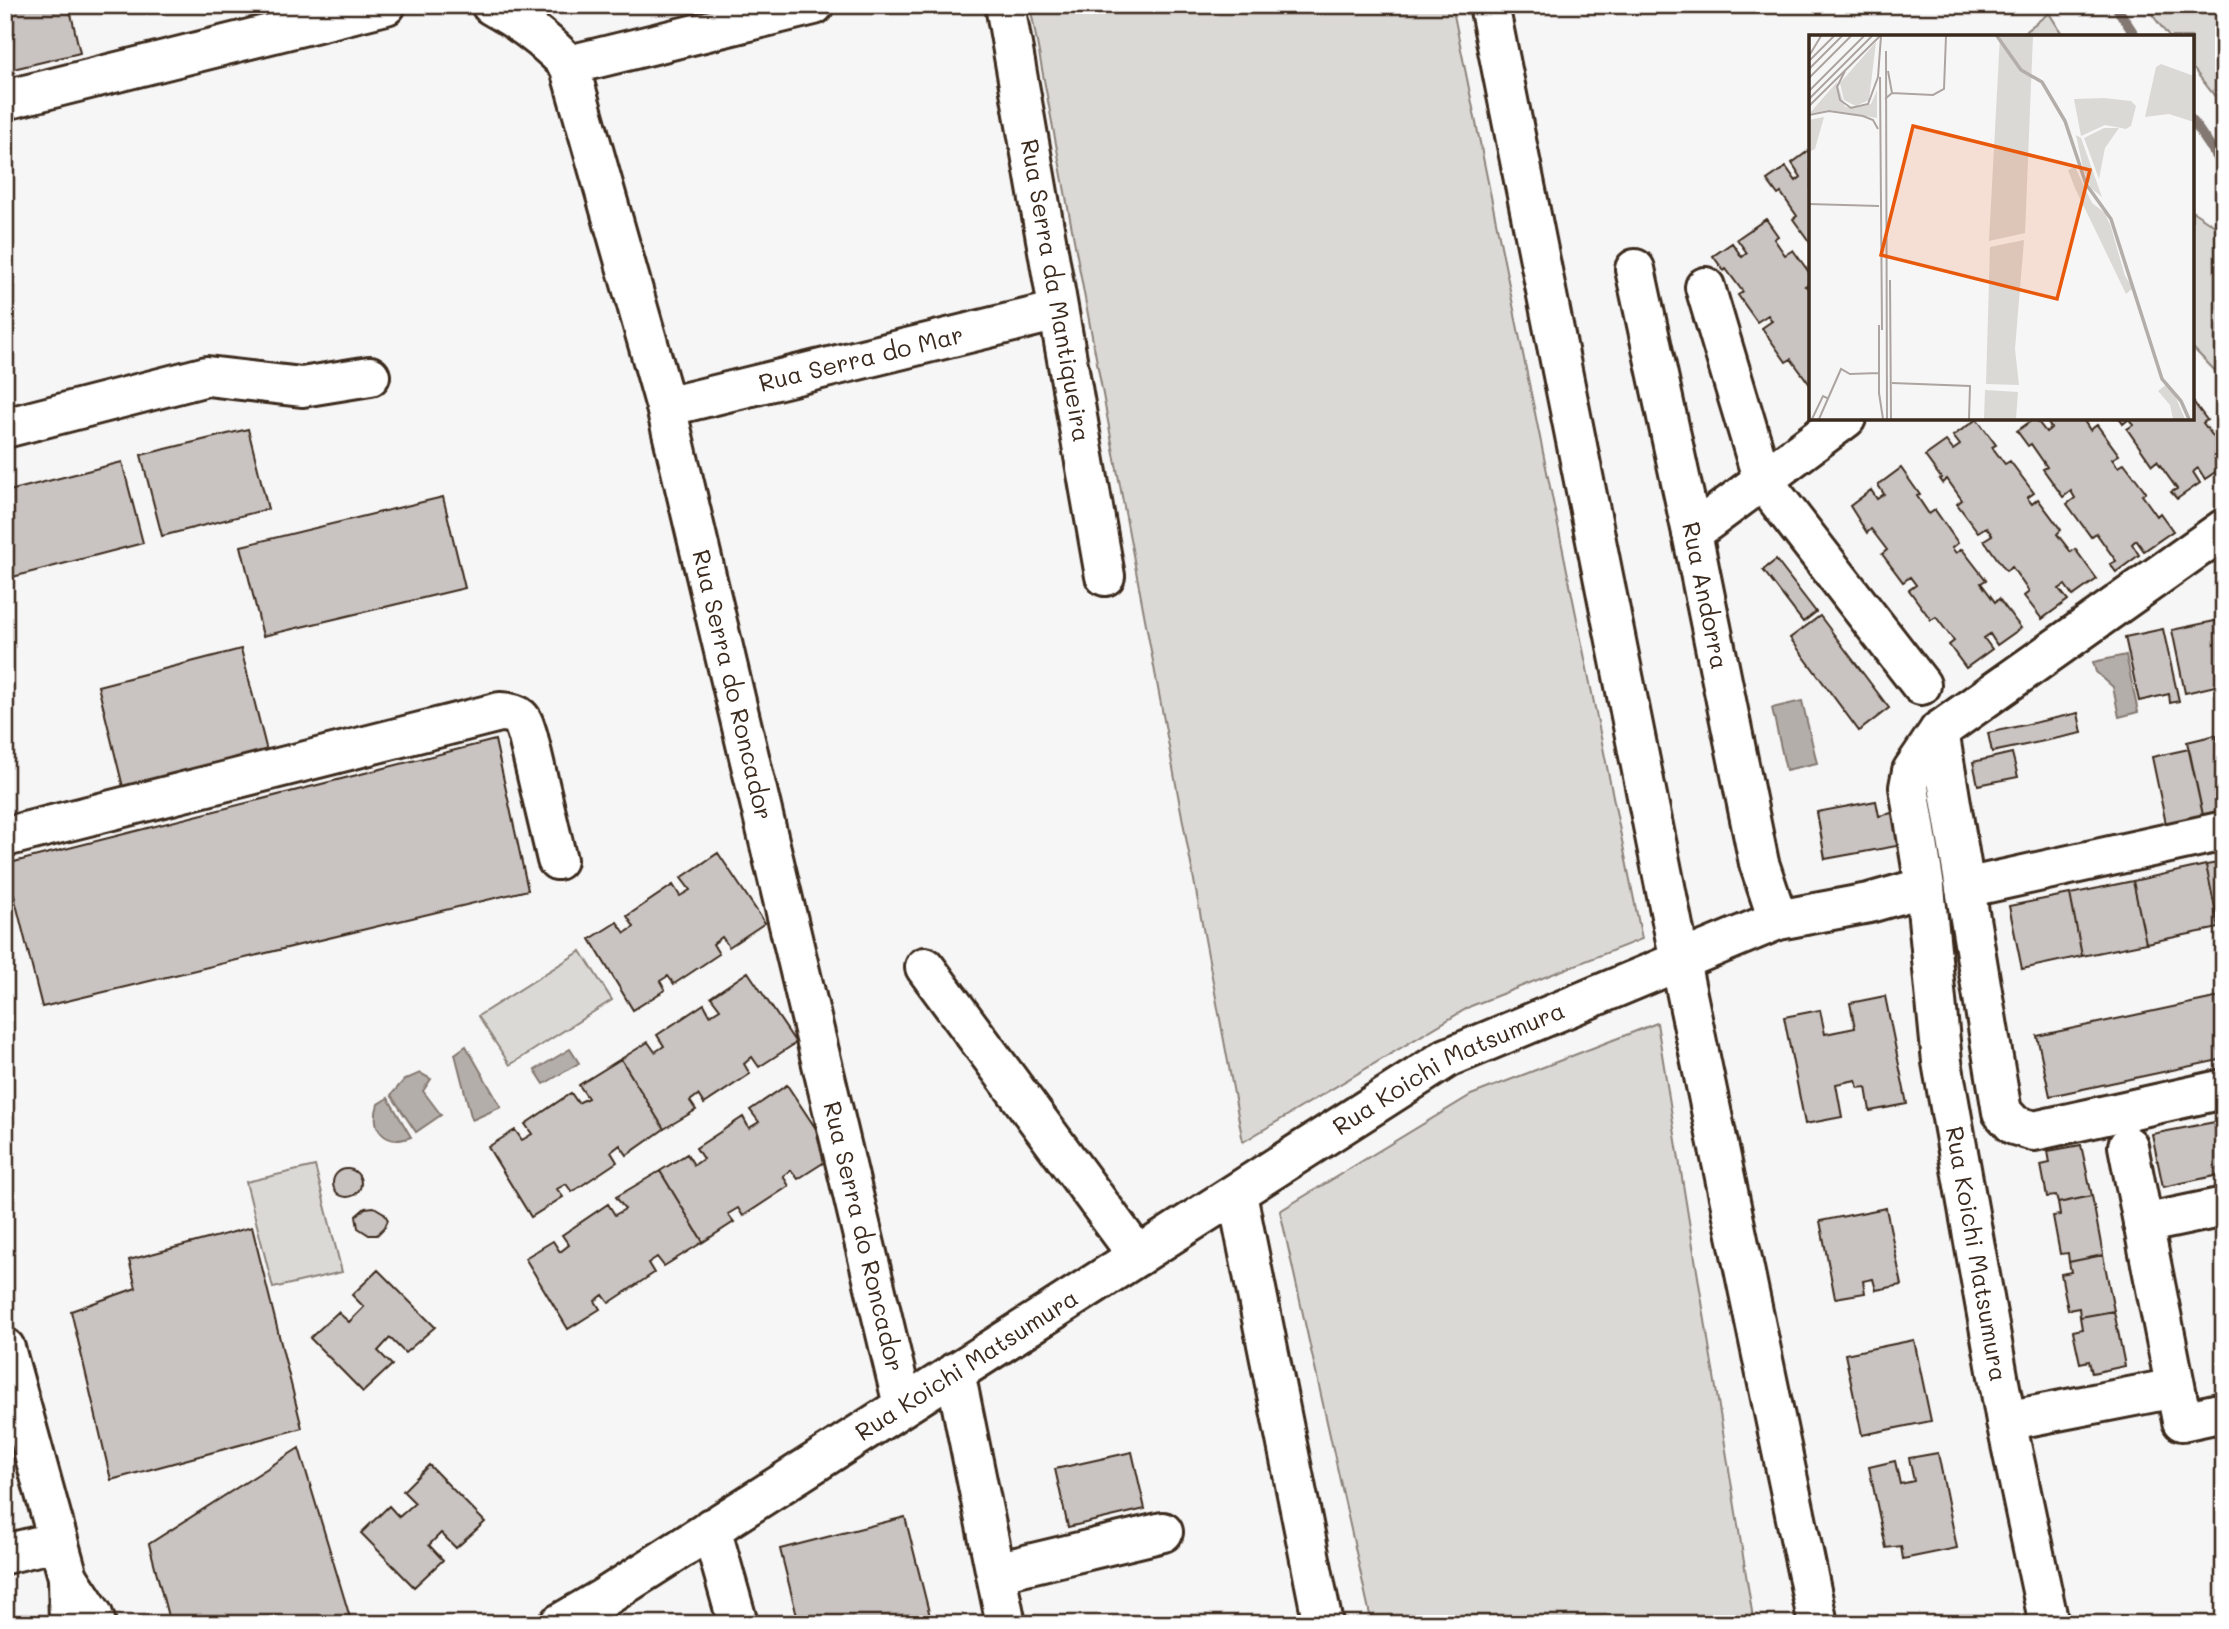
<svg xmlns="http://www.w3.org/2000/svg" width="2229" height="1629" font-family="Mali,sans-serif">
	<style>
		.green { fill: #dbd9d6; stroke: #8b827a; stroke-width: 2 }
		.water { fill: #b4aeaa; stroke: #847972; stroke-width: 2 }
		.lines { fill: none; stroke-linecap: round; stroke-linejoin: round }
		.stream { stroke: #847972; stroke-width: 10 }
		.building { fill: #c9c3c1; stroke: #3b2a1e; stroke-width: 2 }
		.minor-casing { stroke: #3b2a1e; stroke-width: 44 }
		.major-casing { stroke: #3b2a1e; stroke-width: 44 }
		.minor { stroke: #fff; stroke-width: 38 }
		.major { stroke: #fff; stroke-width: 38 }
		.labels { text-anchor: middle; stroke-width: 5; stroke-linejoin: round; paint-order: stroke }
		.street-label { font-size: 24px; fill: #3b2a1e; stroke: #fff }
		.inset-river { fill: none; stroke: #b4aeaa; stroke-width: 3.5 }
		.inset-road { fill: none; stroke: #aca4a0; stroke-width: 2 }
		.view { fill: #e8590c; fill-opacity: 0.15; stroke: #e8590c; stroke-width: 3.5 }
		.inset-edge { fill: none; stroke: #3b2a1e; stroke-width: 3.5 }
	</style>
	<rect width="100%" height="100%" fill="#f7f6f6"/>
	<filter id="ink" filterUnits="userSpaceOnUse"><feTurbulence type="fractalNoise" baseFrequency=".0143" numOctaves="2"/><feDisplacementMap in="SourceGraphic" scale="14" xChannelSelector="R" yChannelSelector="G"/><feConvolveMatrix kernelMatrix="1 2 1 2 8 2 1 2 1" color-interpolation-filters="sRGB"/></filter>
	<g filter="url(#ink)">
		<path class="green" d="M1030 5H1452L1642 939 1471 1006 1243 1142Z
			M2145 5H2224V108L2192 67V37H2169Z
			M2049 13 2064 37H2018Z
			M2192 211 2224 232V380L2192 347Z
			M581 951 612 1000 510 1065 478 1016Z
			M1657 1023 1754 1624H1372L1280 1211 1471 1095Z
			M315 1166 342 1272 273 1288 246 1182Z"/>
		<path class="water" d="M2126 655 2138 712 2119 717 2113 687 2096 672 2093 662Z
			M1802 701 1817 763 1786 770 1772 708Z
			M466 1046 501 1107 472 1120 455 1054Z
			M570 1049 579 1063 544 1084 535 1070Z
			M420 1073 431 1079 423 1091 441 1115 416 1132 391 1095 404 1080Z
			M388 1098 411 1137C385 1147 370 1129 378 1104Z"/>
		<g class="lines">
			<path class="stream" d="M2115 5 2136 37
				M2192 120 2224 167"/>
		</g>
		<path class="building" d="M5 5H69L80 53 5 71Z
			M1811 149V244L1793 219 1797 216 1781 193 1778 195 1767 180 1786 167 1796 181 1801 177 1792 163Z
			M1766 219 1778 236 1774 239 1785 255 1793 250 1811 275V282L1805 286 1811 290V386L1791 359 1786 362 1762 328 1772 321 1768 315 1757 322 1738 295 1743 292 1726 269 1724 271 1713 256 1732 243 1742 257 1747 253 1737 239Z
			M2192 400 2207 420 2203 423 2219 444 2222 441 2224 444V466L2205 479 2198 468 2193 472 2200 483 2177 499 2171 492 2177 489 2157 461 2152 465 2127 429 2133 425 2129 419 2123 424 2119 418H2192Z
			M2035 418 2046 432 2051 428 2045 418H2082L2090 430 2097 425 2119 455 2112 459 2118 467 2124 463 2146 492 2142 495 2157 516 2160 513 2173 531 2144 551 2136 540 2132 544 2139 555 2116 572 2110 564 2116 561 2096 533 2091 537 2067 504 2075 498 2071 491 2063 497 2043 469 2047 467 2031 444 2028 446 2017 431Z
			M1977 419 1996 445 1992 447 2005 464 2010 461 2034 493 2027 498 2032 504 2038 499 2061 530 2057 534 2071 552 2075 549 2097 579 2073 596 2065 585 2059 589 2068 600 2042 619 2024 596 2029 592 2012 567 2006 571 1984 540 1992 535 1986 527 1978 532 1957 504 1962 500 1947 479 1942 483 1939 479 1941 478 1925 456 1946 441 1953 450 1960 445 1953 436Z
			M248 429 268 509 162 536 141 455Z
			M122 462 143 543 5 579V492Z
			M1901 468 1920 495 1917 496 1929 514 1935 510 1958 543 1952 548 1956 553 1962 549 1986 580 1981 583 1995 602 1999 599 2021 628 1997 645 1990 634 1984 638 1992 649 1966 668 1949 645 1954 641 1936 617 1931 620 1909 590 1916 585 1910 577 1903 582 1882 554 1887 550 1871 529 1867 533 1850 506 1871 490 1877 499 1884 494 1878 485Z
			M443 497 465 588 263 636 241 546Z
			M1776 560 1816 612 1803 622 1763 570Z
			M1820 616 1889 708 1859 731 1790 638Z
			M2224 619V684L2185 693 2172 630Z
			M2163 629 2179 701 2170 703 2169 694 2139 701 2125 637Z
			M241 649 267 751 123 787 98 686Z
			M2078 713 2082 733 1992 752 1988 733Z
			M2216 735 2218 743 2224 742V811L2203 815 2187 742Z
			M495 740 528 890 42 1007 6 864Z
			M2189 749 2203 815 2166 824 2152 757Z
			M2012 753 2018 777 1978 785 1973 762Z
			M1876 801 1879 816 1896 812 1902 845 1825 859 1817 812Z
			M718 853 765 923 729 947 722 937 713 944 719 954 674 984 668 976 660 981 665 990 633 1010 590 939 617 922 625 933 634 927 627 916 673 885 680 896 690 890 681 878Z
			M2224 862V927L2219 928 2206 865Z
			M2206 865 2219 928 2146 943 2133 881Z
			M2133 881 2146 943 2082 956 2070 894Z
			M2070 894 2082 956 2022 969 2009 906Z
			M748 972 796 1043 759 1067 752 1057 744 1064 750 1074 704 1104 698 1095 690 1101 696 1110 664 1129 621 1059 648 1042 655 1052 664 1046 657 1035 704 1004 710 1015 720 1009 711 997Z
			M1885 996 1907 1104 1870 1111 1866 1087 1858 1088 1856 1080 1836 1084 1842 1117 1805 1124 1784 1017 1820 1010 1825 1034 1855 1028 1850 1003Z
			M2224 996V1059L2050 1096 2037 1036Z
			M621 1059 664 1129 627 1155 620 1145 611 1152 617 1162 572 1192 566 1184 557 1189 563 1197 531 1217 488 1147 515 1130 522 1140 532 1134 525 1124 571 1093 578 1103 588 1098 579 1085Z
			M787 1085 834 1156 798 1179 791 1170 783 1176 789 1186 743 1216 738 1208 728 1214 734 1222 703 1242 660 1171 687 1154 694 1165 703 1159 696 1148 743 1117 749 1128 759 1122 750 1110Z
			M2224 1120V1167L2215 1122Z
			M2215 1122 2224 1174 2163 1187 2152 1134Z
			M2081 1145 2092 1196 2058 1203 2056 1196 2047 1197 2041 1165 2050 1163 2048 1151Z
			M333 1183a14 14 0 1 1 28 0a14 14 0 1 1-28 0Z
			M660 1171 703 1242 664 1266 657 1257 648 1263 654 1273 609 1303 603 1295 595 1301 600 1309 568 1329 525 1258 553 1241 560 1252 569 1245 562 1235 608 1204 615 1215 625 1209 616 1197Z
			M2092 1196 2103 1255 2069 1262 2068 1253 2060 1254 2053 1216 2060 1215 2058 1203Z
			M374 1207 384 1213 388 1220 385 1227 377 1235H369L358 1228 356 1216 365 1208Z
			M1886 1208 1902 1285 1876 1290 1873 1279 1863 1281 1865 1293 1835 1298 1820 1221Z
			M252 1227 302 1428 111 1480 71 1311 136 1288 129 1260Z
			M2103 1255 2114 1311 2080 1317 2079 1308 2068 1310 2061 1274 2071 1272 2069 1262Z
			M378 1270 435 1327 405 1353 390 1338 378 1351 392 1365 363 1392 310 1338 338 1312 349 1322 364 1307 352 1295Z
			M2114 1311 2125 1366 2092 1373 2089 1361 2080 1363 2073 1331 2082 1329 2080 1317Z
			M1914 1340 1931 1421 1862 1435 1845 1354Z
			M299 1448 352 1624H170L149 1544Z
			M1132 1452 1145 1509 1068 1527 1055 1469Z
			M1938 1453 1957 1548 1903 1559 1901 1546 1886 1548 1869 1467 1895 1461 1900 1484 1914 1481 1909 1458Z
			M429 1465 485 1522 456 1548 441 1533 429 1545 443 1560 414 1587 361 1533 389 1506 399 1517 415 1503 403 1491Z
			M905 1517 932 1624H799L780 1549Z"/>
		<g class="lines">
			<defs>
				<g id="minor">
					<path id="s1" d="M491 5C520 21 546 40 569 65L666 407 903 1405"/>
					<path id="s2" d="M1005 5 1105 576"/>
					<path d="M1489 5 1680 961 1818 1624"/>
					<path d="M569 65 814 5"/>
					<path d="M5 100 386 5"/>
					<path id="s3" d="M1635 269 1692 533 1759 863 1778 920"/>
					<path d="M1705 287 1763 481 1921 685"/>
					<path id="s4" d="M666 407 1058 311"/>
					<path d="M5 428 207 376 302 387 370 376"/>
					<path d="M1692 533 1846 418"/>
					<path d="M1939 731 2002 1112 2014 1125 2034 1131 2224 1089"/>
					<path d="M5 837 500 712C522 713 522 718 528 737L557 860"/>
					<path d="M1965 888 2224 831"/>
					<path d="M925 967 1138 1256"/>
					<path d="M2128 1146 2182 1421 2224 1412"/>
					<path d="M1237 1194 1323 1624"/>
					<path d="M2143 1224 2224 1207"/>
					<path d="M955 1372 1006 1624"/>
					<path d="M2006 1421 2175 1388"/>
					<path d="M711 1528 738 1624"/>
					<path d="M5 1554 58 1541"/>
					<path d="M996 1572 1163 1532"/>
					<path d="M68 1577 93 1615 96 1624"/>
					<path id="s5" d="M559 1624 602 1599 1447 1058 1778 920 1869 903 1925 887"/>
					<path d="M2049 1624 2006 1421 1942 1062 1925 887 1909 787 1912 771 1939 731 2224 529"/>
				</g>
				<path id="major" d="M5 1348 68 1577 69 1624"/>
			</defs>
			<use href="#minor" class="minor-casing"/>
			<use href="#major" class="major-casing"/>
			<use href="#minor" class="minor"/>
			<use href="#major" class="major"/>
		</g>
	</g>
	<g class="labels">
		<g class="street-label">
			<text dy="8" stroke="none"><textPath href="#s2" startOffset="290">Rua Serra da Mantiqueira</textPath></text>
			<text dy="8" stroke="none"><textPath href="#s4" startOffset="201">Rua Serra do Mar</textPath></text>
			<text dy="8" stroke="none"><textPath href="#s3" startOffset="334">Rua Andorra</textPath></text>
			<text dy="8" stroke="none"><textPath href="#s1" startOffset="740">Rua Serra do Roncador</textPath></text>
			<text dy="8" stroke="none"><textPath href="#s5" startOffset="1050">Rua Koichi Matsumura</textPath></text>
			<text dy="8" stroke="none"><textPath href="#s1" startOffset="1307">Rua Serra do Roncador</textPath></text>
			<text transform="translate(1976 1254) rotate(80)" y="8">Rua Koichi Matsumura</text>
			<text dy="8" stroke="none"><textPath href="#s5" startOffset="483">Rua Koichi Matsumura</textPath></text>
		</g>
	</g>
	<g transform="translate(1809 35)">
		<rect width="385" height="385" fill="#f7f6f6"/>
		<path d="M191 1H224L216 198 180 206ZM67 7 60 65 47 71 35 65 31 48ZM352 29 385 41V87L360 79 336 82 347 32ZM28 47 36 72 62 69 68 55V83L20 75 0 79ZM295 63 322 66 327 71 322 91 317 94 296 90 272 101 265 64ZM15 82 6 114 0 117V85ZM295 93H310L296 113 290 144 275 103ZM267 100 272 103 293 162 282 153 274 133ZM266 132 283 168 296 178 302 192 316 241 324 253 317 259 266 153 259 135ZM215 205 206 314 210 350 177 349 181 212ZM358 349 364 356 376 384H364L361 370 349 356ZM176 355 209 357 207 384H175Z" fill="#dbd9d6"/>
		<path class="inset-river" d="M188 1 212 35 233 47 256 86 277 149 302 184 353 344 372 366 380 384"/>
		<path class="inset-road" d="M77 16 78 384M0 21 12 1M0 26 25 1M0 34 33 1M36 36 28 52 31 65 42 73 59 69 69 42 72 1M79 36 83 58M71 42 73 295M0 43 42 1M0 56 55 1M0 64 63 1M76 64 83 58 124 60 135 54 137 1M0 71 71 1M0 80 20 76 54 81 64 85 69 94M0 169 70 171M81 245 82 384M70 290V359M83 348 161 351 160 384M70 358 74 384M3 384 14 361 20 364M10 384 32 334 41 339 70 338"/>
		<path class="view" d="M104 91 281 135 248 264 72 220Z"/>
		<rect width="385" height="385" class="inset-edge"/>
	</g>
	<rect width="2229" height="1629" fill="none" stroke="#fff" stroke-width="28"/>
	<rect x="14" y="14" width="2201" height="1601" fill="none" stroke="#3b2a1e" stroke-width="2.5" filter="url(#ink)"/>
</svg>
